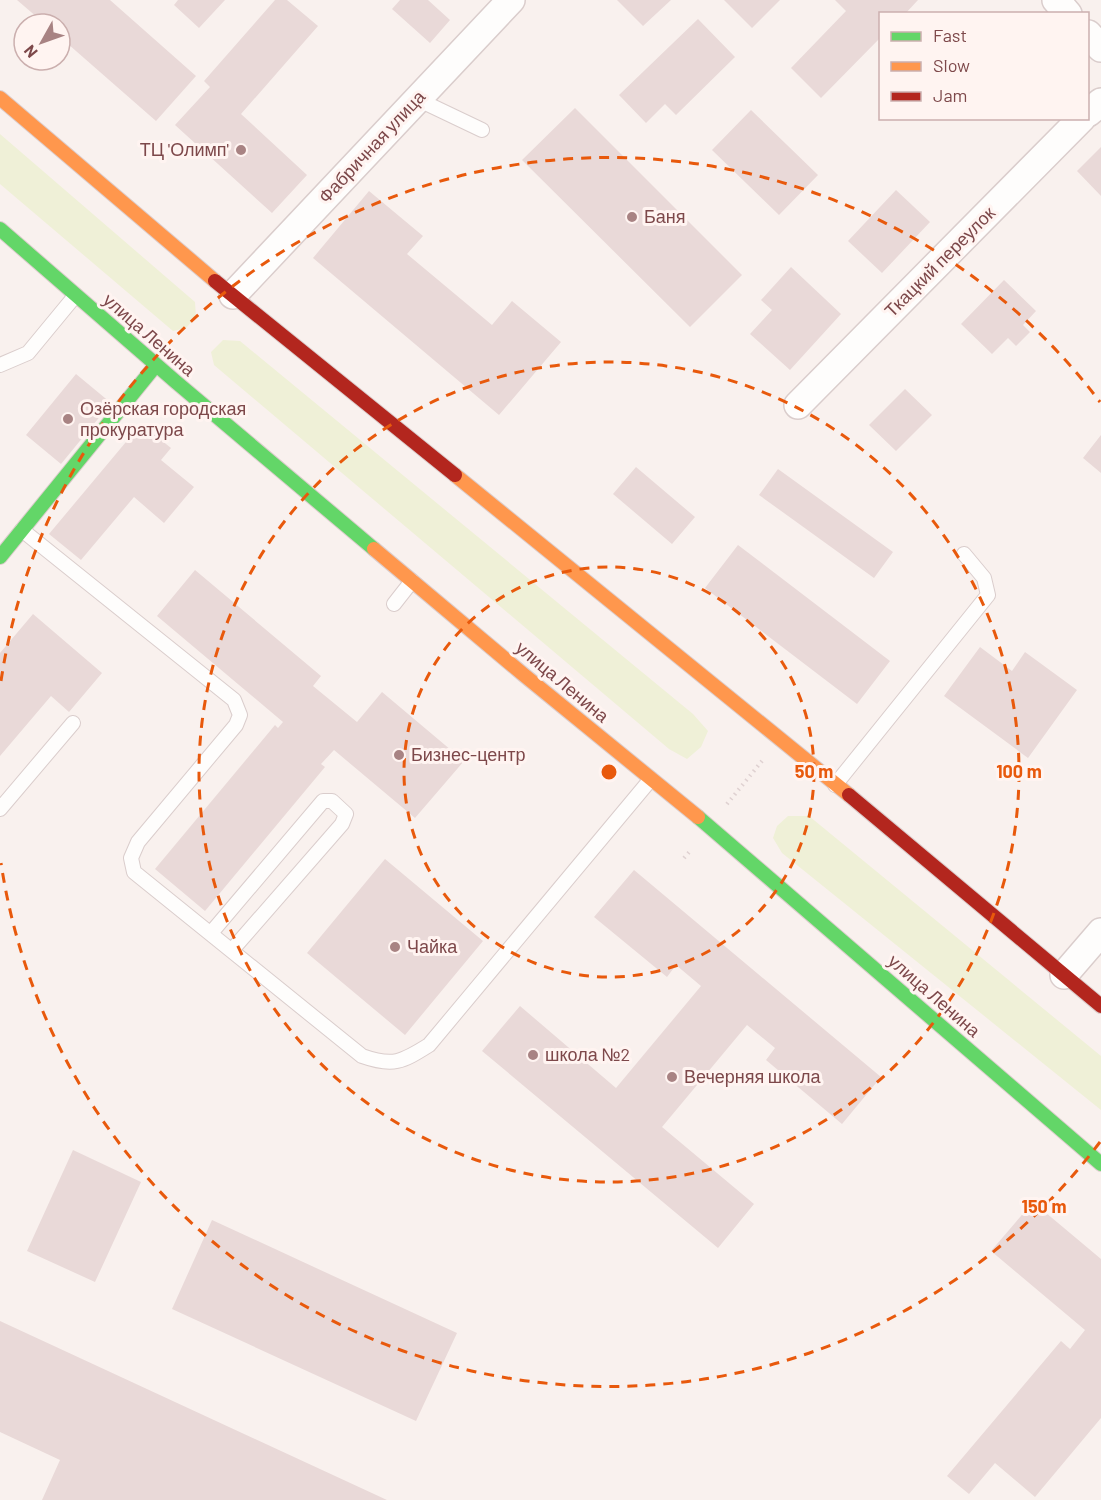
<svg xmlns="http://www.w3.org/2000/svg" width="1101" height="1500" font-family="Barlow,sans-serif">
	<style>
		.green { fill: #eff0d7 }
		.building { fill: #e9d9d8 }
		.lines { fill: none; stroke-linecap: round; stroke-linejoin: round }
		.lane-casing { stroke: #dacdcc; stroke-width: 16 }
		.street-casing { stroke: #dacdcc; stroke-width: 30 }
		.fast-casing { stroke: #dccdcc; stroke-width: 16 }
		.slow-casing { stroke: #dccdcc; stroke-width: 16 }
		.jam-casing { stroke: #dccdcc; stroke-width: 16 }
		.path { stroke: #dfd1d1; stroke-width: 4; stroke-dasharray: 1.5 4.5; stroke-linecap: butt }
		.lane { stroke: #fefdfc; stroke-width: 14 }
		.street { stroke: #fefdfc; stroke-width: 27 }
		.fast { stroke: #63d668; stroke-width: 14 }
		.slow { stroke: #ff974d; stroke-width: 14 }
		.jam { stroke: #b3261e; stroke-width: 14 }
		.ring { fill: none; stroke: #e8590c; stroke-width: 3; stroke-dasharray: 10 8 }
		.poi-dot { fill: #a88383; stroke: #fff4f1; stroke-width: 2 }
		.labels { text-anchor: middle; stroke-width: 6; stroke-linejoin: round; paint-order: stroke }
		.street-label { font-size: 18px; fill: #7d484a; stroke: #fff4f1 }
		.poi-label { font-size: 18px; fill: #7d484a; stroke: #fff4f1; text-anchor: start }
		.centre { fill: #e8590c; stroke: #fff4f1; stroke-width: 3 }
		.ring-label { font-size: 18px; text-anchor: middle; font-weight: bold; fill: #e8590c; stroke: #fff4f1; stroke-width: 6; stroke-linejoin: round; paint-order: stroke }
	</style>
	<rect width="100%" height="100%" fill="#f9f1ee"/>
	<path class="green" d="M0 134 195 302 196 317 186 328 173 331 0 184Z
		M223 340 240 341 693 714 708 731 701 747 687 759 669 749 214 365 211 352Z
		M788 816H809L1101 1056V1110L782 853 773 838 777 826Z"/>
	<path class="building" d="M17 0H110L196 76 156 121 60 37V24H45Z
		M178 0H225L199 28 174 5Z
		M275 0H287L318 26 241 114 307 175 272 213 175 125 210 87 204 81Z
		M400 0H428L450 20 430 43 392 9Z
		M617 0H671L643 26Z
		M724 0H780L752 28Z
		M835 0H918L905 14H880V38L821 98 791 68 846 11Z
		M698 19 735 57 676 115 665 104 646 123 619 95Z
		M575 108 742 275 690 327 522 160Z
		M751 110 818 175 779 215 712 150Z
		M1101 147V196L1077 171Z
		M896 190 930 222 882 273 848 241Z
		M369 191 423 236 407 254 492 325 512 301 561 342 499 415 313 258Z
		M791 267 841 314 790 370 750 334 772 310 761 300Z
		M1004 280 1036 311 1023 325 1030 332 1016 346 1008 338 992 354 961 324Z
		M76 374 111 403 61 464 26 435Z
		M905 389 932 415 896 451 869 425Z
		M141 424 171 448 161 460 194 487 164 523 134 497 81 560 49 534Z
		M1101 435V473L1083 458Z
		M636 467 695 517 672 544 613 494Z
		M778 469 893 552 874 578 759 495Z
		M738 545 890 661 857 704 705 588Z
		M195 570 321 676 313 686 357 722 382 692 464 761 415 818 334 750 321 764 325 767 205 911 155 869 275 725 278 728 283 722 157 616Z
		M33 614 102 673 69 712 51 696 0 756V653Z
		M980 647 1012 671 1025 652 1077 690 1028 758 944 696Z
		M385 859 483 941 405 1035 307 953Z
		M634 870 881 1077 842 1124 766 1060 775 1048 747 1025 662 1127 754 1204 718 1248 482 1051 520 1006 616 1088 701 986 676 965 667 977 594 917Z
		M73 1150 141 1182 95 1282 27 1251Z
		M1033 1202 1101 1259V1418L1035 1497 995 1463 969 1494 947 1476 1061 1341 1070 1349 1085 1330 991 1251Z
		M212 1220 457 1333 416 1421 172 1309Z
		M0 1321 387 1500H42L60 1460 0 1432Z"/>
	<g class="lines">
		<defs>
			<path id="lane" d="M417 99 482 130
				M0 365 28 353 75 296
				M22 530 234 700 240 715 236 725 138 842 131 858 134 872 362 1056C393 1067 402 1062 429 1045L651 779
				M394 604 412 581
				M835 785 988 595 984 578 964 554
				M0 809 73 723
				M211 933 323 801H332L346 814 342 824 232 950"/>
			<path id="street" d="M1056 0 1068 14
				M1088 34 1101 48
				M1088 113 1101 102
				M233 295 511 0
				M798 405 1082 118
				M1064 975 1101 932"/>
			<path id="fast" d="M0 229 176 382 374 549
				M0 557 156 365
				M698 817 1101 1164"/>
			<path id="slow" d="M0 98 215 281
				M455 475 849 795
				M374 549 524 675 698 817"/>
			<path id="jam" d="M215 281 455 475
				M849 795 1101 1006"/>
		</defs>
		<use href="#lane" class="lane-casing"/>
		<use href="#street" class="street-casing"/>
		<use href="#fast" class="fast-casing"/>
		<use href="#slow" class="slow-casing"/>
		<use href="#jam" class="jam-casing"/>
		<path class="path" d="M727 804 762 761
			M684 858 691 850"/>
		<use href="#lane" class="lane"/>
		<use href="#street" class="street"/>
		<use href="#fast" class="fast"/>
		<use href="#slow" class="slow"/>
		<use href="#jam" class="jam"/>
	</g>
	<g class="ring">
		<circle cx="609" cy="772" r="205"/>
		<circle cx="609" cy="772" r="410"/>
		<path d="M1100 1142A615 615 0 0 1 1 863M1 681A615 615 0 0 1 1100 402"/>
	</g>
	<g class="poi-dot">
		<circle cx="241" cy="150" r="6"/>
		<circle cx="632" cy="217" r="6"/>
		<circle cx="68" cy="419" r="6"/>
		<circle cx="399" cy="755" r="6"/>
		<circle cx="395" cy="947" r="6"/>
		<circle cx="533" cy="1055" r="6"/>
		<circle cx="672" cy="1077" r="6"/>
	</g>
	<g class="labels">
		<g class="street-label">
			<text transform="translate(372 147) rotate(-47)" y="6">Фабричная улица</text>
			<text transform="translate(940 262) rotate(-45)" y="6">Ткацкий переулок</text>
			<text transform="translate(149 335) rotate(41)" y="6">улица Ленина</text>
			<text transform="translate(562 682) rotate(40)" y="6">улица Ленина</text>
			<text transform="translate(934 996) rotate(41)" y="6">улица Ленина</text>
		</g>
		<g class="poi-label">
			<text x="229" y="156" text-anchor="end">ТЦ 'Олимп'</text>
			<text x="644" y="223">Баня</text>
			<text x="80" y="415">Озёрская городская<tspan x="80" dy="21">прокуратура</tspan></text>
			<text x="411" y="761">Бизнес-центр</text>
			<text x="407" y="953">Чайка</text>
			<text x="545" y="1061">школа №2</text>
			<text x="684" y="1083">Вечерняя школа</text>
		</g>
	</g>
	<circle cx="609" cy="772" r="9" class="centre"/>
	<g class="ring-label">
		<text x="814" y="778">50 m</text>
		<text x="1019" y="778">100 m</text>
		<text x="1044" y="1213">150 m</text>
	</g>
	<rect x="879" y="12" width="210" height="108" fill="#fff4f1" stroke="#cbafae" stroke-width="1.5"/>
	<rect x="891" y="32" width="30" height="9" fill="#63d668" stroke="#cbafae" stroke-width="1.5"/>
	<text x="933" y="42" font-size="18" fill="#7d484a">Fast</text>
	<rect x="891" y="62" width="30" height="9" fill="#ff974d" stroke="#cbafae" stroke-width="1.5"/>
	<text x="933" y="72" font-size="18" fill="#7d484a">Slow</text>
	<rect x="891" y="92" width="30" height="9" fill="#b3261e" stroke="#cbafae" stroke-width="1.5"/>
	<text x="933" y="102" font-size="18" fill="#7d484a">Jam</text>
	<g transform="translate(42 42) rotate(230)"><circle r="28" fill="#fff4f1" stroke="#cbafae" stroke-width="1.5"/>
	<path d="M0-4.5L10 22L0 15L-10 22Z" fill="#a88383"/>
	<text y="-9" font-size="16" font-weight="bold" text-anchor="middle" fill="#7d484a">N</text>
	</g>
</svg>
